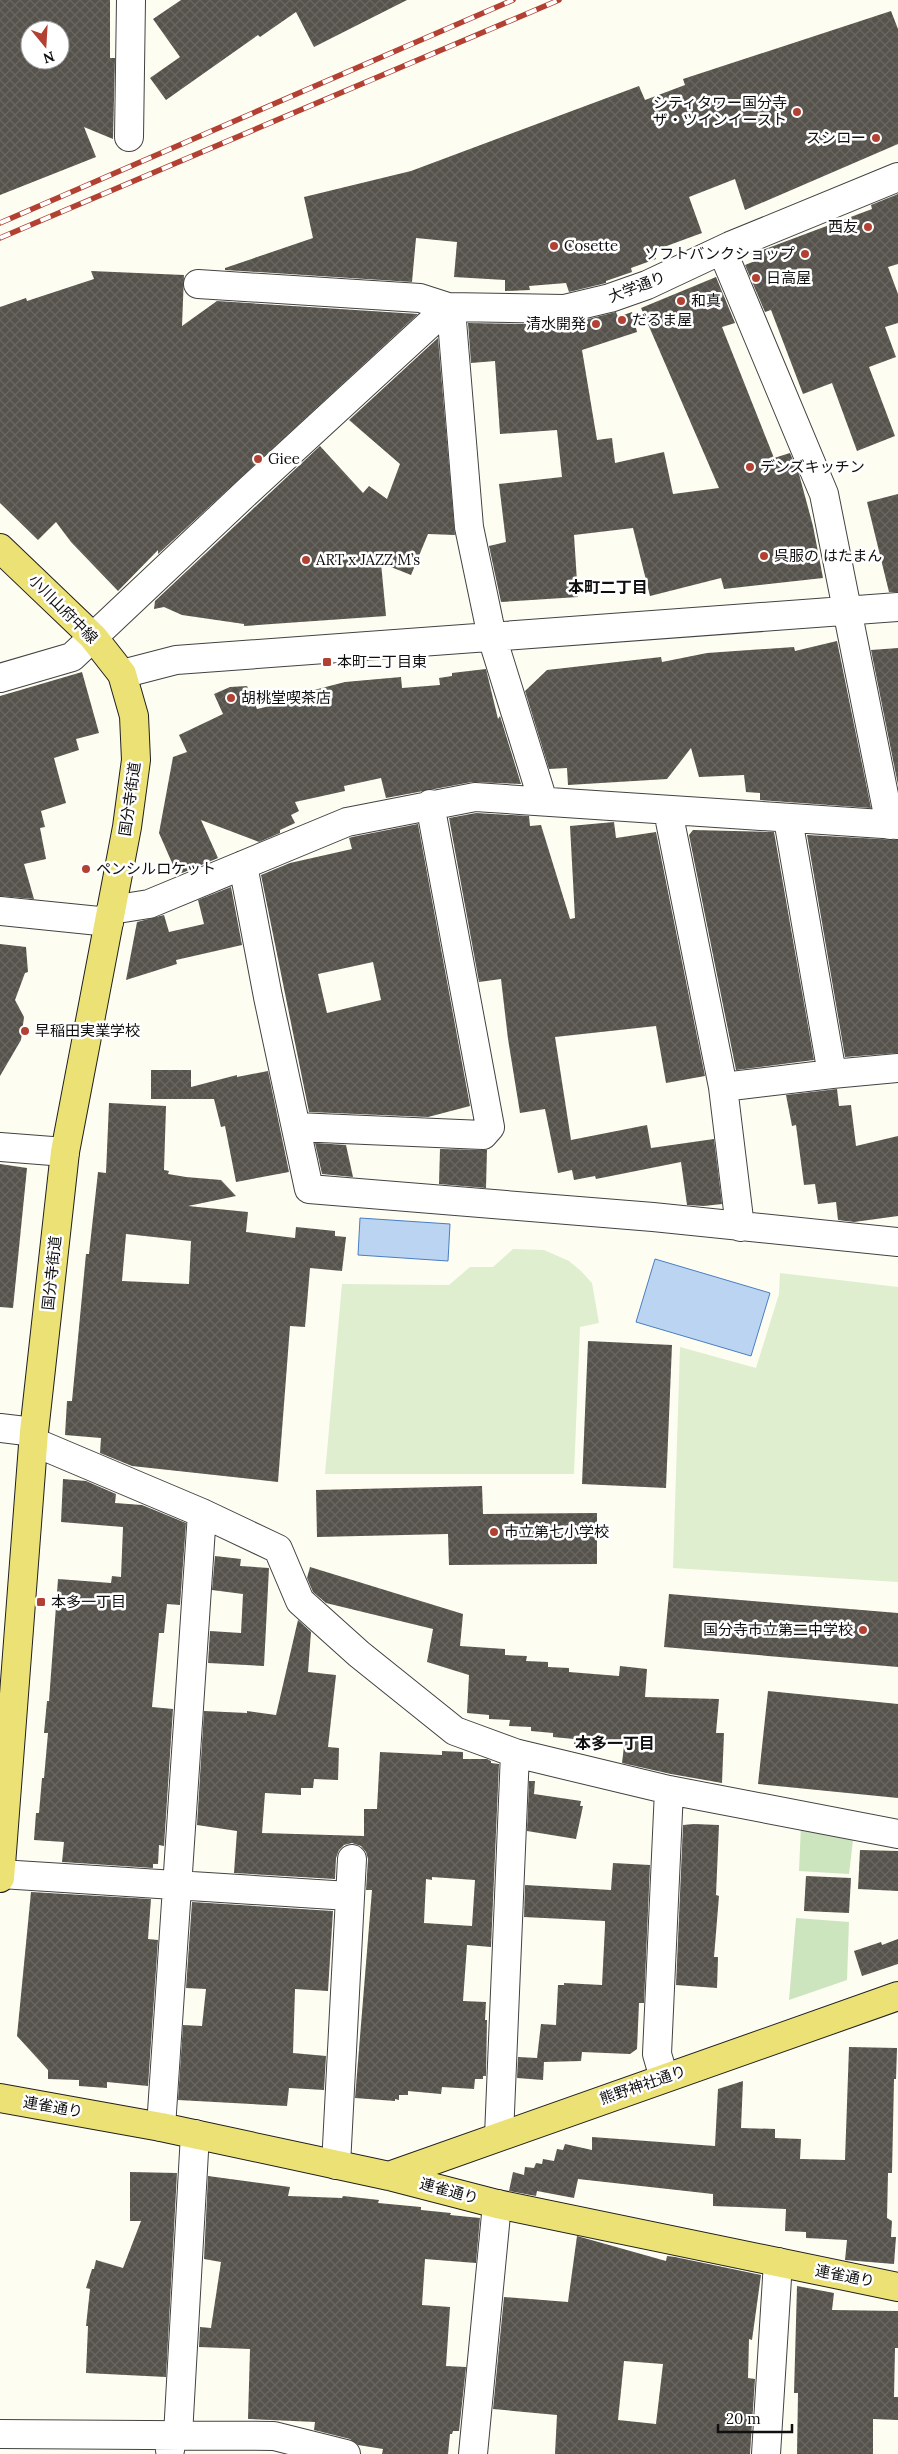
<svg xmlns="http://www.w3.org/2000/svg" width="898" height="2454" font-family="Lora,'Noto Sans JP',serif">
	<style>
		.garden { fill: #cce5be }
		.pitch { fill: #deeecf }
		.water { fill: #bbd4f1; stroke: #497ec1 }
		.building { fill: url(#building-cross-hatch); fill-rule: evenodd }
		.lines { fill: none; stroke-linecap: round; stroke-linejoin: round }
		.minor-casing { stroke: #424242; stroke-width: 30 }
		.major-casing { stroke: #202020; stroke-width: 30 }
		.minor { stroke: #fff; stroke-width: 28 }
		.major { stroke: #ece174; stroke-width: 28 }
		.rail-casing { stroke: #b24133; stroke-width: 5.5 }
		.rail { stroke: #fff; stroke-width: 4; stroke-dasharray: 11; stroke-linecap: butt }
		.poi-dot { fill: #b24133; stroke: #fff; stroke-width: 2 }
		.labels { text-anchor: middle; stroke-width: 5; stroke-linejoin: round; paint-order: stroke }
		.poi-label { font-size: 15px; fill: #0f0f0f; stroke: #fff; text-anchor: start }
		.street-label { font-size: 15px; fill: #0f0f0f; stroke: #fff }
		.neighbourhood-label { font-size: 16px; font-weight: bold; fill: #0f0f0f; stroke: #fff }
	</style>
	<defs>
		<pattern id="building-cross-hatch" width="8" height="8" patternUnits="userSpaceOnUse" patternTransform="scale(1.25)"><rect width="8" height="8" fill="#56524c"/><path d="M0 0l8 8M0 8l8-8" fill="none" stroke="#696661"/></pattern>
	</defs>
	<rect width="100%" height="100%" fill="#fefdf2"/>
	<path class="garden" d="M801 1825 853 1840 849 1874 799 1871Z
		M796 1918 849 1922 847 1980 789 2000Z"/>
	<path class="pitch" d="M513 1249 544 1250 569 1261 581 1271 592 1283 599 1323 580 1327 574 1474H325L342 1284 449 1285 470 1267H493Z
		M780 1273 898 1287V1582L673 1568 680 1347 756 1368 779 1294Z"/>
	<path class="water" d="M360 1218 450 1224 448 1261 358 1255Z
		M655 1259 770 1293 751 1356 636 1322Z"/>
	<path class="building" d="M0 0H110V58H115L113 139 84 127 96 157 0 195ZM30 30H60V60H30Z
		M181 0H407L314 47 296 12 260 37 258 35 166 100 150 78 180 57 153 19Z
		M891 11 898 29V144L745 210 735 179 689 197 702 233 653 251 656 259 631 268 632 272 606 281V283L569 292 566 283 529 286 530 290 505 291V280L454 277 457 242 416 238 412 282 225 270V268L313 238 304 197 411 171 639 86 645 100 685 85 683 79Z
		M898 194V264L888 267 898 294V323L885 327 896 357 869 367 895 436 857 451 832 383 803 394 771 310 765 312 745 265 760 259 757 252 872 209 871 205Z
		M91 271 184 275 182 326 217 301 418 314 158 554V550L118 591 71 542 56 522 38 540 0 503V307L26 298 27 301 94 279Z
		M716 277 735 323 722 327 774 458 790 453 799 474 813 526 823 578 724 589 721 578 650 596 633 528 574 535 578 597 501 602 489 546 506 542 499 484 562 477 557 430 500 434 495 361 471 363 468 323 526 324 527 330 568 324 616 312 618 317 632 312 637 332 582 350 597 440 612 438 615 463 664 452 673 494 719 488 641 308Z
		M438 338 455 535 428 534 411 575 381 563 386 616 244 626V624L182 615 164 607 154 609 155 601 320 446 363 493 369 486 387 499 400 464 349 420Z
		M898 494V592H889L867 502Z
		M837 641 871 808 760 800V793L746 792 744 775 699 777 691 748 667 779 568 785 567 768 549 769 525 691 547 670 661 657 662 662 707 653 794 647 795 651Z
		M898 648V785L871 650Z
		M486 669 498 719 500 716 521 784 472 782 386 798 381 778 344 786 345 791 295 802 299 811 291 815 295 823 280 830V833L259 842 201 820 218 858 182 873 176 872 159 833 173 757 187 752 179 735 223 714 214 694 230 687 247 686 257 709 311 696 310 691 345 682 401 677 402 688 440 685 439 678 452 676V673Z
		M82 672 99 733 76 739 79 750 54 758 66 803 41 811 45 827 40 828 46 859 24 864 34 899 0 896V696Z
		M476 813 529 816 530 826 541 825 570 919 575 918 570 826 614 822 616 838 656 832 705 1076 666 1083 656 1026 555 1037 571 1140 647 1125 651 1148 714 1139 722 1204 704 1206 687 1205 681 1162 596 1179 595 1176 574 1180 572 1170 558 1173 545 1109 520 1113 508 1039 501 979 479 982 449 818Z
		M418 824 470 1106 428 1117 309 1112 261 875 290 863 352 849 349 838 352 837ZM373 962 381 1000 327 1013 318 974Z
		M693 830 774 832 814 1060 736 1070 689 835Z
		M807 835 898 840V1053L845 1057Z
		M231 887 242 945 176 960 177 964 126 980 137 922 164 915 169 932 204 924 198 900Z
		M0 944 26 947 28 972 25 973 15 1000 24 1017 21 1040 0 1076Z
		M151 1070H191V1087L237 1075V1077L268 1071 289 1172 236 1182 225 1126 221 1127 214 1099H151Z
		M837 1089 839 1106 851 1105 856 1146 898 1136V1216L854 1222 838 1220 836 1202 818 1204 815 1184 804 1185 796 1125 792 1126 786 1095Z
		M109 1103 166 1106 164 1170 169 1171 168 1174 186 1177 221 1180 236 1196 188 1206 248 1212 246 1232 295 1238 296 1227 335 1231V1236L346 1237 342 1271 310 1268 305 1327 290 1326 278 1482 132 1466 100 1453 101 1438 65 1435 67 1401H72L86 1254H89L98 1172 106 1173ZM126 1234 191 1241 189 1284 122 1281Z
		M315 1143 346 1145 353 1177 322 1174Z
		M440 1149 487 1150 486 1188 439 1184Z
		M0 1164 27 1168 13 1308 0 1307Z
		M588 1341 672 1345 666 1488 582 1484Z
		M63 1479 86 1481 116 1494 115 1503 142 1505 186 1523 180 1605 167 1604 164 1633H159L152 1707 173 1709 164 1846 159 1845 158 1864H153V1868L62 1862 64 1842 34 1840 36 1813H39L42 1778H44L48 1733H44L47 1701H49L58 1579 111 1583 112 1576 121 1577 123 1527 61 1522Z
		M482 1486 483 1514 597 1513V1564L449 1565 448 1534 317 1537 316 1490Z
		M215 1556 241 1559 240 1566 269 1568 264 1666 208 1663 210 1631 241 1633 243 1594 212 1590Z
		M310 1567 463 1614 460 1646 505 1649V1655L527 1656 526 1661 548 1662V1667L569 1668V1672L619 1676 620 1666 647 1669 645 1697 719 1699 716 1733H724L722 1783 671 1774 622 1763 624 1746 574 1744V1739L553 1737V1733L531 1731V1727L509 1726 510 1720 489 1719V1715L467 1713 469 1675 427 1662 433 1629 326 1603 313 1592 307 1578Z
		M669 1594 898 1613V1667L664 1647Z
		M298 1620 311 1632 308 1672 336 1675 328 1747 339 1748 338 1780 314 1779 313 1788H301V1795L265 1793 262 1833 364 1836V1809H377L380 1752 442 1755V1751L463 1752V1759H487L491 1761V1763L499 1764 491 1947 467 1945 463 2001 486 2002 485 2020H487L486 2076H483V2079H475L474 2089 442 2087 441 2094 408 2091V2095H399V2100L395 2099V2101L355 2098 372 1890H366L368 1859 366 1852 361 1846 352 1843 344 1845 339 1850 336 1858 335 1879 234 1873 237 1831 197 1825 204 1711 247 1713V1711L276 1715ZM432 1877 475 1880 472 1926 424 1923 426 1879 432 1880Z
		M768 1691 898 1704V1798L758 1784Z
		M529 1781H535L534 1794 581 1801 580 1806H583L576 1839 527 1831Z
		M694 1824 719 1825 716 1895 719 1896 714 1957H718L717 1988 676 1985 683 1825Z
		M860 1850 898 1851V1891L858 1889Z
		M613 1863 650 1865 644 2003H639L637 2049 630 2054 582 2052 581 2061 544 2062 543 2080 517 2078 518 2057 537 2058 541 2024 556 2025 558 1985H564V1983L602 1985 605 1926V1921L524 1917 525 1885 611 1890Z
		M806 1876 851 1878 849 1913 804 1911Z
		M31 1892 151 1899 148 1939 158 1940 148 2086 107 2082V2088L79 2086V2080L48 2079V2070L17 2036Z
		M192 1902 333 1911 328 1991 295 1989 293 2053 326 2056 324 2090 289 2088 287 2106 178 2100 183 2025 202 2026 206 1989 186 1988Z
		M898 1939V1964L862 1976 854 1951 881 1942 882 1945Z
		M849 2047 897 2048 896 2079H894L892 2173H888L887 2218 892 2221 891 2237H896L894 2264 845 2260 847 2240 806 2238V2232L785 2231 786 2209 713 2206V2194L578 2179 574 2198 537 2191 536 2196 509 2191 513 2172 524 2175 525 2167 534 2168 536 2163 542 2164 543 2159 554 2161 557 2149 563 2150 565 2144 592 2150V2137L715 2146 718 2089 743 2081 741 2128 775 2129V2138L801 2139 800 2159 845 2160Z
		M130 2172 177 2173 166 2377 86 2373 88 2326H86L90 2289 86 2288 92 2269H94L96 2260 123 2268 141 2221H130Z
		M208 2176 290 2187 288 2196 342 2198 343 2196 379 2200 378 2203 421 2207V2210L451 2213 450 2215 480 2218 476 2263 425 2259 422 2305 450 2307 446 2366 466 2367 459 2431H453L452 2434H450L448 2454H382L383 2449 358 2445 350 2439 314 2430 315 2422 248 2419 250 2349 199 2347 200 2327 211 2328 221 2262 204 2259Z
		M577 2236 666 2261 667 2256 675 2257 761 2275 752 2340 749 2339 748 2378 755 2379 750 2454H555L557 2415 493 2409 504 2297 568 2302ZM624 2361 663 2364 656 2424 618 2420Z
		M797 2286 834 2293 832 2310 898 2311V2348H895L894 2397H898V2420L873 2419V2454H797L798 2393H794Z"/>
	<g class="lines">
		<defs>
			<path id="minor" d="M129 137 131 0
				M722 250 824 494 890 825
				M198 284 420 298 448 307 564 309 610 298 647 285 730 246 898 177
				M448 307 452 321 469 527 492 637 543 801
				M122 674 176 660 898 607
				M0 678 72 657 249 490 448 307
				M668 811 723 1087 740 1227
				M788 819 832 1074 898 1068
				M243 865 268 997 309 1189 653 1217 898 1242
				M111 910 149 904 347 822 475 797 898 825
				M0 911 109 922
				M723 1087 832 1074
				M296 1127 483 1135 490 1127 430 804
				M0 1147 65 1152
				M0 1428 34 1432
				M34 1442 202 1513 278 1549 300 1601 359 1654 455 1731 515 1753 669 1790 898 1834
				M0 1874 349 1896
				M664 2078 657 2054 669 1790
				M161 2127 202 1513
				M499 2136 515 1753
				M336 2165 352 1859
				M0 2434 274 2436 346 2454
				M170 2450 171 2444 178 2435 195 2134
				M473 2454 497 2204
				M766 2454 778 2262"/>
			<path id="major" d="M0 548 93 637 122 674 134 716 136 760 127 827 65 1152 34 1432 0 1878
				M0 2098 161 2127 389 2176 497 2204 898 2287
				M389 2176 898 1996"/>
		</defs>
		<use href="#minor" class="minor-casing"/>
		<use href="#major" class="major-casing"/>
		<use href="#minor" class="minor"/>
		<use href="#major" class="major"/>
		<defs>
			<path id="rail" d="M0 223 513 0
				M0 238 559 0"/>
		</defs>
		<use href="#rail" class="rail-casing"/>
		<use href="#rail" class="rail"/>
	</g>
	<g class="poi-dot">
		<circle cx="797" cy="112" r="5"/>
		<circle cx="876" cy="138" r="5"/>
		<circle cx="868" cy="227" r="5"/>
		<circle cx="554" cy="246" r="5"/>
		<circle cx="805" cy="254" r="5"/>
		<circle cx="756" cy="278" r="5"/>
		<circle cx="681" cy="301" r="5"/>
		<circle cx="622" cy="320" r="5"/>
		<circle cx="596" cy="324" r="5"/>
		<circle cx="258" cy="459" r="5"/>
		<circle cx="750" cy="467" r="5"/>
		<circle cx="764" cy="556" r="5"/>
		<circle cx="306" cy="560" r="5"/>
		<rect x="322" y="657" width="10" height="10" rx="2.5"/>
		<circle cx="231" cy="698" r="5"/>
		<circle cx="86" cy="869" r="5"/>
		<circle cx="25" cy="1031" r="5"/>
		<circle cx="494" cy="1532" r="5"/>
		<rect x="36" y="1597" width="10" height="10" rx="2.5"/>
		<circle cx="863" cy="1630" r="5"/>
	</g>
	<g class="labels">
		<g class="poi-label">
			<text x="787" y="108" text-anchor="end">シティタワー国分寺<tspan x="787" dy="17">ザ・ツインイースト</tspan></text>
			<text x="866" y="143" text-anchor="end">スシロー</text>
			<text x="858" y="232" text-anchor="end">西友</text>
			<text x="564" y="251">Cosette</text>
			<text x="795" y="259" text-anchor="end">ソフトバンクショップ</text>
			<text x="766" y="283">日高屋</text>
			<text x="691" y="306">和真</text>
			<text x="632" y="325">だるま屋</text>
			<text x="586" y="329" text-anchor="end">清水開発</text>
			<text x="268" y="464">Giee</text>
			<text x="760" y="472">デンズキッチン</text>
			<text x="774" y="561">呉服の はたまん</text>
			<text x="316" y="565">ART x JAZZ M’s</text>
			<text x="337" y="667">本町二丁目東</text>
			<text x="241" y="703">胡桃堂喫茶店</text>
			<text x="96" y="874">ペンシルロケット</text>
			<text x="35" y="1036">早稲田実業学校</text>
			<text x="504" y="1537">市立第七小学校</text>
			<text x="51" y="1607">本多一丁目</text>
			<text x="853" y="1635" text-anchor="end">国分寺市立第二中学校</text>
		</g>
		<g class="street-label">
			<text transform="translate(637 287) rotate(-21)" y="5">大学通り</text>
			<text transform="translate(63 609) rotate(45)" y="5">小川山府中線</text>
			<text transform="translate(130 799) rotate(-82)" y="5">国分寺街道</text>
			<text transform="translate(52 1273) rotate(-84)" y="5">国分寺街道</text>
			<text transform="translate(643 2085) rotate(-19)" y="5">熊野神社通り</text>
			<text transform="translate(53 2107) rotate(10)" y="5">連雀通り</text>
			<text transform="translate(449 2191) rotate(15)" y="5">連雀通り</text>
			<text transform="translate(845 2276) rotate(11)" y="5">連雀通り</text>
		</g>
		<g class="neighbourhood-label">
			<text x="608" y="593">本町二丁目</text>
			<text x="615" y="1749">本多一丁目</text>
		</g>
	</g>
	<g transform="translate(45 45) rotate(162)"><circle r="24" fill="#ffffff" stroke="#9f9f9f"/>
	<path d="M0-4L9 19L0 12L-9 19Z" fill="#b24133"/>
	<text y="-8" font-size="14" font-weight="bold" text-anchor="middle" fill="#0f0f0f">N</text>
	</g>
	<path d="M718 2424v8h74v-8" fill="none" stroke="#0f0f0f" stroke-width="2.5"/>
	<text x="726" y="2424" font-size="15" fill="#0f0f0f" stroke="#ffffff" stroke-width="4" paint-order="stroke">20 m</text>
</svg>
